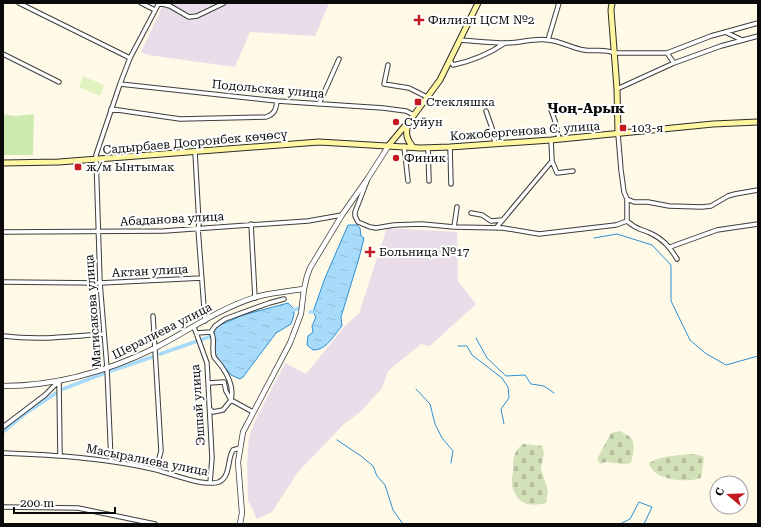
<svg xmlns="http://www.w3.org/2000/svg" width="761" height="527" font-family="'Roboto Serif',serif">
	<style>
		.industrial { fill: #e9ddea }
		.cemetery { fill: url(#cemetery-stones) }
		.park { fill: #ceebaf }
		.pitch { fill: #e1f2c1 }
		.water { fill: url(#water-ripples); stroke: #2a90d6 }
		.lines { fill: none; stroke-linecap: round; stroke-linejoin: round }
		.stream { stroke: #2a90d6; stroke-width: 1 }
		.canal { stroke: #a8dbfa; stroke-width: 3.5 }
		.minor-casing { stroke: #3d3d3d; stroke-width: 5.5 }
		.tertiary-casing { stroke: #3d3d3d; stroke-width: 6 }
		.secondary-casing { stroke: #2c2c2c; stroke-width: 7 }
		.minor { stroke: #fff; stroke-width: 3.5 }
		.tertiary { stroke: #fff; stroke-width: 4.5 }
		.secondary { stroke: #fff6a2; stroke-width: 5 }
		.poi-dot { fill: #c21a20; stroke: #fff; stroke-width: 1.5 }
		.labels { text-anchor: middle; stroke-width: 4; stroke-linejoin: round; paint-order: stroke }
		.poi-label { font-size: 12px; fill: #0a0a0a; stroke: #fff; text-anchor: start }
		.street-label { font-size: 12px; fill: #0a0a0a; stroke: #fff }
		.quarter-label { font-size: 14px; font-weight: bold; fill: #0a0a0a; stroke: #fff }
	</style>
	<defs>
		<pattern id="cemetery-stones" width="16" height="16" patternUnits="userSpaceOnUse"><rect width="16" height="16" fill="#d3e1b8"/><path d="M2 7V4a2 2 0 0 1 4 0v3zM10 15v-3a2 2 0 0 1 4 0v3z" fill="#b4c09d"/></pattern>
		<pattern id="water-ripples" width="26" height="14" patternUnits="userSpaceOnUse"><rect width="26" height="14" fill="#a8dbfa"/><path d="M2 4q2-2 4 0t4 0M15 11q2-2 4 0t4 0" fill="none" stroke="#8fbbd5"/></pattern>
	</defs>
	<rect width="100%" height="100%" fill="#fffae7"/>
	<path class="industrial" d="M164 3H329L315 36 250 32 235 67 148 55 141 52Z
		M387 228 457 232 458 281 476 304 430 346 421 344 388 371 382 388 360 412 344 424 298 472 272 512 257 519 248 500 247 465 249 437 256 419 285 363 306 374 344 327 359 313Z"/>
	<path class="cemetery" d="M620 431C623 433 626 434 629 436 637 442 633 455 631 463L624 464 606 462 600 464 597 459 611 433Z
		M523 444 542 446 544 453 541 469 548 491 546 503C533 506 520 506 515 493 513 490 512 487 512 484 511 480 513 475 513 471 513 460 513 451 523 444Z
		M695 454 704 457 701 478C687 483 653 481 649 463 663 455 680 455 695 454Z"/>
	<path class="park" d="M3 114 14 116 34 114 33 155H3Z"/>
	<path class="pitch" d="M83 76 104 85 100 96 79 87Z"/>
	<path class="water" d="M348 225H357L360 228 361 236 364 238 359 258 341 317 342 326C333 336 327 350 313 350L307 345 308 336 313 332 312 326 316 317 313 312 325 278Z
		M288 303 294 309V315L291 324 276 333 243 377 240 379 231 375 217 358 214 352V331L218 326 243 315Z"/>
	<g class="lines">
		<path class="stream" d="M594 238 617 234 652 245 671 265V301L690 340 705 353 726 365 758 356
			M476 338 487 358 506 376 525 375 531 384 544 386 554 393
			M458 346H467L472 355 502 378 508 387 509 398 501 409 504 424
			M416 389 430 404 435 424 442 438 453 451 451 463
			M337 440 361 456 373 466 377 476 385 485 393 510 403 524
			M620 524 630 519 639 502 652 507 644 524"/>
		<path class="canal" d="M290 311 299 308
			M310 312H313
			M160 354 212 336
			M111 371 152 357
			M63 389 105 373
			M3 432 29 411 56 393"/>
		<defs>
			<path id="minor" d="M19 3 130 58
				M141 3 155 10
				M159 3 170 6 189 17 197 16 224 3
				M725 32 742 40
				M460 40C475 41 491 43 506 43 520 43 534 38 548 40 561 41 571 48 584 50 594 52 603 48 614 53H667L674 63
				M548 40 559 3
				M667 53 711 36 758 23
				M3 54 59 82
				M450 61 453 65C472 61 489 54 505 43
				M388 65 384 84 409 88 427 97
				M120 84 277 101 383 108 406 111 414 115
				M617 89 674 63 721 46 758 36
				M319 104 339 59
				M550 107 555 121 559 139
				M111 109 180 119 266 117C275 114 276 109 277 101
				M486 111 493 131 495 144
				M618 134 621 170 624 192 627 199V221C637 230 639 228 650 233 663 239 670 247 677 259
				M404 146 408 181
				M450 147 451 184
				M428 148 429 181
				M195 152 199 224 198 228 205 321
				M552 161 557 173 573 171
				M367 181 355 212V216L358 222 370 227 376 228 394 225 422 224 454 227 503 228 539 234 616 225 627 221
				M627 199 634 202H648L669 206 702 207 711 206 728 196 735 194 758 190
				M471 213 482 215 491 221 502 220
				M251 224 255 298
				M454 227 457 207
				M496 228 552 161 551 140
				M3 232 164 231 308 221 342 215
				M670 247 717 230 758 224
				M3 282 100 283 202 278
				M153 316 161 451 156 470
				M194 327 207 363 212 458 210 483
				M211 332C216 339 211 348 214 357 216 360 220 364 222 367 229 377 234 388 231 400L253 412
				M196 333 211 332 215 326 225 319 269 303 284 299
				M3 336C37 340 70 337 104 334
				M59 381 60 455
				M209 383 224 382 226 391 231 400 223 410 213 412 210 409
				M3 427 45 395 59 381
				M3 453C55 455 106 458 157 470 171 474 205 487 219 482 231 476 227 459 233 450L240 448
				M111 461 107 368 100 283 96 155 120 84 130 58 159 3
				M3 507 78 508 155 524"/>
			<path id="tertiary" d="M3 386C56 386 108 371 155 348 188 331 220 308 256 297 271 293 288 291 304 289
				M240 524 242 513 238 462 243 432 290 343 301 314 304 289 307 276 310 268 342 215 368 178 389 145"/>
			<path id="secondary" d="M612 3 611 10 617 89 618 134
				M408 124C405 134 407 140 413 147
				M389 145 414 115 440 80 478 3
				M3 163 59 162 319 142 421 148 450 147 551 140 713 124 758 122"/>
		</defs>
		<use href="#minor" class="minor-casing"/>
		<use href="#tertiary" class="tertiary-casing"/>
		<use href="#secondary" class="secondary-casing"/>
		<use href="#minor" class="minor"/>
		<use href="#tertiary" class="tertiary"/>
		<use href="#secondary" class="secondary"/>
	</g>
	<g class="poi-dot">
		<path d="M417 14h4v4h4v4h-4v4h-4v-4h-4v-4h4z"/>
		<rect x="414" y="98" width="8" height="8" rx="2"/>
		<circle cx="396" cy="122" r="4"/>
		<rect x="619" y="124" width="8" height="8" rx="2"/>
		<circle cx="396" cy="158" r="4"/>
		<rect x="74" y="163" width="8" height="8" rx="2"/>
		<path d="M368 246h4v4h4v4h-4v4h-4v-4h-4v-4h4z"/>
	</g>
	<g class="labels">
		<g class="poi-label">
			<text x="428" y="24">Филиал ЦСМ №2</text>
			<text x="426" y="106">Стекляшка</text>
			<text x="404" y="126">Суйун</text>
			<text x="631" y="132">103-я</text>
			<text x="404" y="162">Финик</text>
			<text x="86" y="171">ж/м Ынтымак</text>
			<text x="379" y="256">Больница №17</text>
		</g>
		<g class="street-label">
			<text transform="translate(268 89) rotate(5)" y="4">Подольская улица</text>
			<text transform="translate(525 131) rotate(-4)" y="4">Кожобергенова С. улица</text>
			<text transform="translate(195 142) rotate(-5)" y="4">Садырбаев Дооронбек көчөсү</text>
			<text transform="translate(172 219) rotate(-3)" y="4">Абаданова улица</text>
			<text transform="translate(150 271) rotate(-3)" y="4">Актан улица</text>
			<text transform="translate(93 311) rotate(-94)" y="4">Матисакова улица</text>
			<text transform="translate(162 331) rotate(-27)" y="4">Шералиева улица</text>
			<text transform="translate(198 405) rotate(-94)" y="4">Эшпай улица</text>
			<text transform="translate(147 460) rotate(11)" y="4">Масыралиева улица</text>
		</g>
		<g class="quarter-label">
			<text x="586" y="113">Чоң-Арык</text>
		</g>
	</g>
	<rect width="761" height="527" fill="none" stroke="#0a0a0a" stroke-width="8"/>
	<g transform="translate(729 495) rotate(289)"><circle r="19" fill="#ffffff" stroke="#9d9d9d"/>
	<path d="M0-3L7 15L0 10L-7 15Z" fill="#c21a20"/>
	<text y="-6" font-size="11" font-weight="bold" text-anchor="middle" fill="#0a0a0a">С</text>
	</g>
	<path d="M14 507v6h101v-6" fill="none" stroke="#0a0a0a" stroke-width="2"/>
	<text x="20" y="507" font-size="12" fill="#0a0a0a" stroke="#ffffff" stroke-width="3" paint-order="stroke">200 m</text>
</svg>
